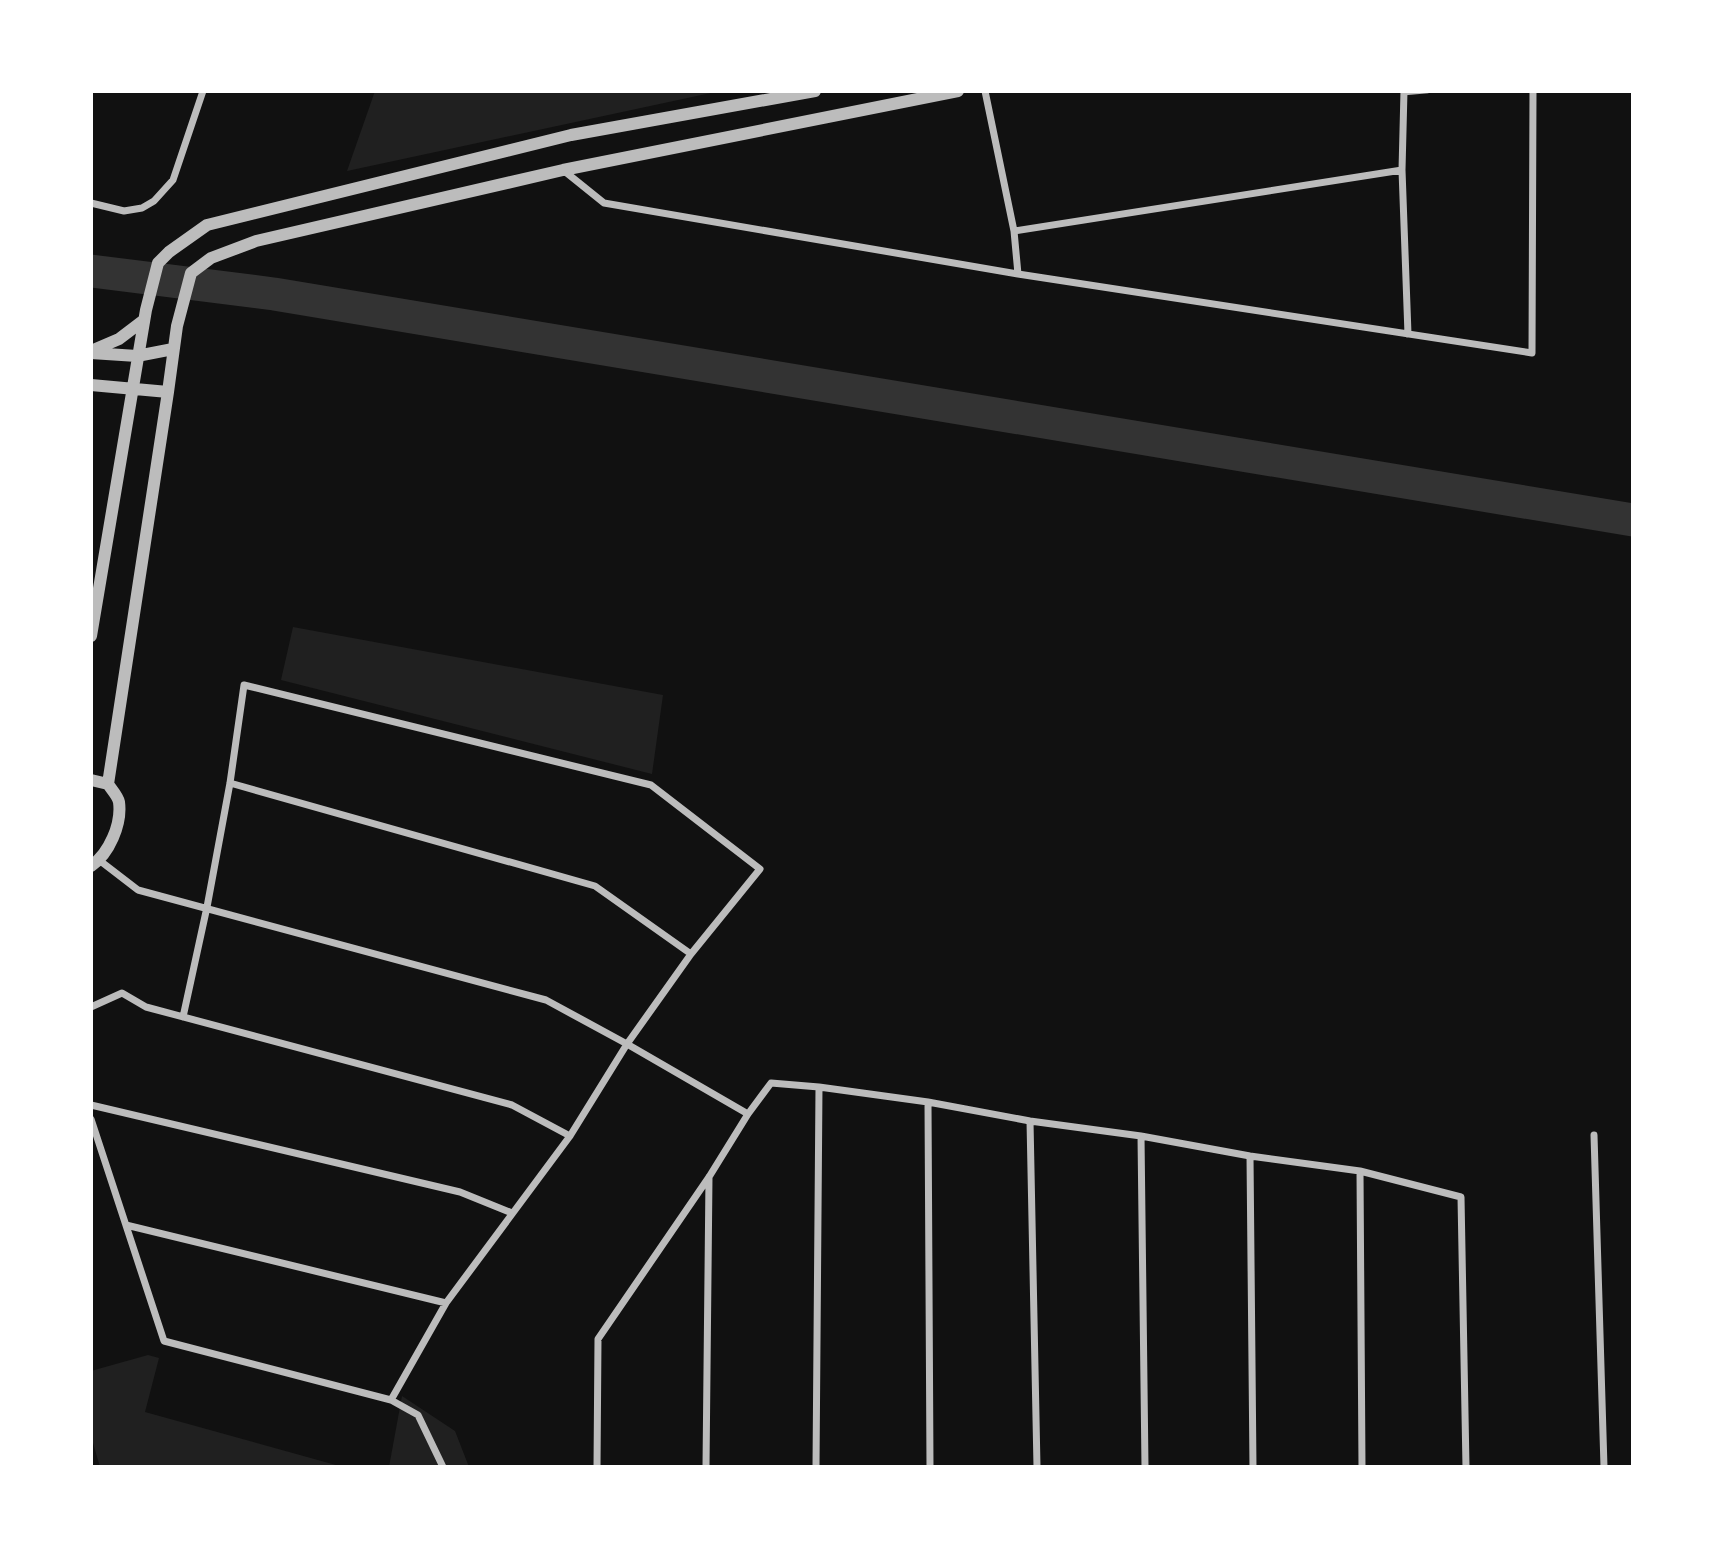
<svg xmlns="http://www.w3.org/2000/svg" width="1724" height="1558" font-family="Roboto,sans-serif">
	<style>
		.green { fill: #202020 }
		.lines { fill: none; stroke-linecap: round; stroke-linejoin: round }
		.river { stroke: #333; stroke-width: 33 }
		.service { stroke: #bcbcbc; stroke-width: 4.5 }
		.minor { stroke: #bcbcbc; stroke-width: 7 }
		.tertiary { stroke: #bcbcbc; stroke-width: 12 }
	</style>
	<rect width="100%" height="100%" fill="#111"/>
	<path class="green" d="M375 91H720L347 171Z
		M293 627 663 695 652 774 281 680Z
		M148 1355 159 1358 145 1412 343 1467H100L91 1436V1371Z
		M402 1396 455 1431 469 1467H389Z"/>
	<g class="lines">
		<path class="river" d="M91 271 274 294 1633 520"/>
		<path class="service" d="M1405 93 1428 91"/>
		<path class="minor" d="M985 91 1014 231 1018 274
			M1404 91 1402 170 1408 334
			M563 170 604 203 1018 274 1532 353 1533 91
			M91 203 124 211 142 208 154 201 173 180 203 91
			M1014 231 1402 170
			M230 783 595 886 691 954
			M99 860 138 890 546 1000 627 1044 748 1114
			M91 1007 122 993 146 1007 512 1105 570 1136
			M183 1017 207 907 230 783 244 685 651 785 760 869 691 954 627 1044 570 1136 446 1303 391 1400
			M928 1102 930 1467
			M91 1105 460 1192 512 1213
			M91 1119 164 1341 391 1400 418 1415 443 1467
			M1030 1121 1037 1467
			M1594 1135 1604 1467
			M1141 1136 1145 1467
			M1250 1156 1253 1467
			M1360 1171 1362 1467
			M126 1225 446 1303
			M597 1467 598 1339 709 1177 748 1114 771 1083 819 1087 928 1102 1030 1121 1141 1136 1250 1156 1360 1171 1461 1197 1466 1467
			M706 1467 709 1177
			M816 1467 819 1087"/>
		<path class="tertiary" d="M91 351 119 339 144 320
			M91 353 137 356 173 349
			M91 385 168 392
			M91 636 146 310 158 263 169 252 207 225 571 135 815 91
			M91 780 108 784
			M91 866C109 854 122 824 119 802 118 796 111 789 108 784L168 392 177 326 191 273 211 258 256 241 563 170 958 91"/>
	</g>
	<rect width="1724" height="1558" fill="none" stroke="#ffffff" stroke-width="186"/>
</svg>
